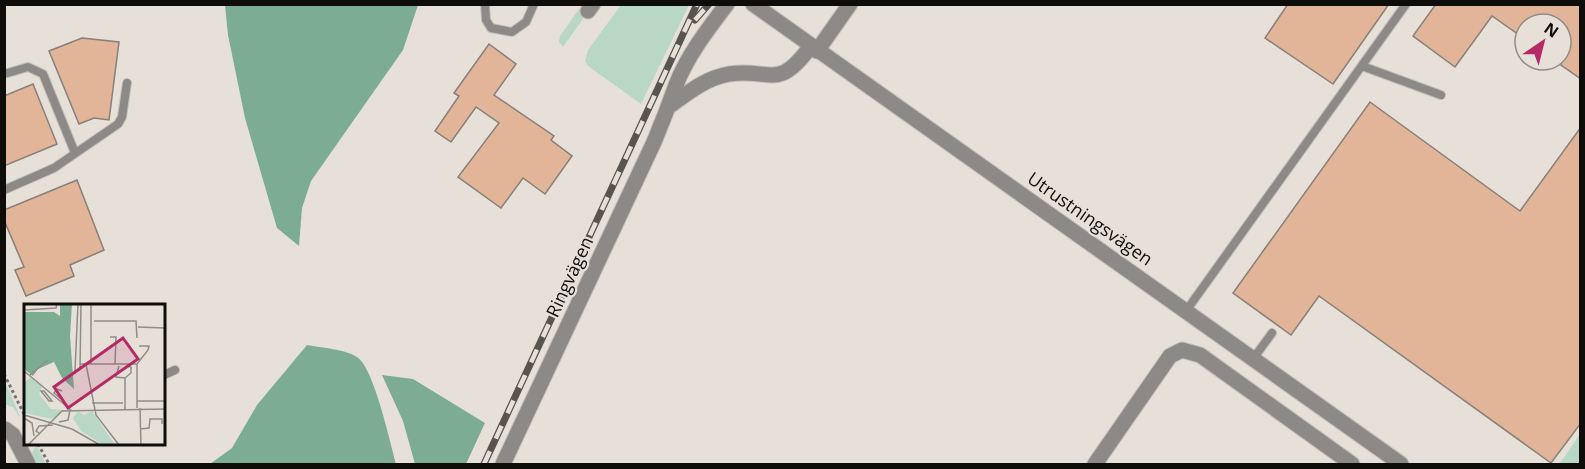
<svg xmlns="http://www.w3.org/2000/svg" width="1585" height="469" font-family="'Open Sans',sans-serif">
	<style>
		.green { fill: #b8d8c5 }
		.forest { fill: #7cad92 }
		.building { fill: #e2b498; stroke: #877f7a; stroke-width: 1.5 }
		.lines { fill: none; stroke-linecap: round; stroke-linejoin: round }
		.lane-casing { stroke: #c4beb8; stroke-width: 10 }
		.street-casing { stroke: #c4beb8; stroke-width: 17 }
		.path { stroke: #75716c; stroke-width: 3; stroke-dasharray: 3 3; stroke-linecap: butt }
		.lane { stroke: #8c8986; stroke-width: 8 }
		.street { stroke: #8c8986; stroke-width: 15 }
		.rail-casing { stroke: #585450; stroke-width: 7 }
		.rail { stroke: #e6e0d9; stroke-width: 4.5; stroke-dasharray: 14; stroke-linecap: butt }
		.labels { text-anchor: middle; stroke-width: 4.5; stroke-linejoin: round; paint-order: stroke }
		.street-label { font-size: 18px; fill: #0f0d0a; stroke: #e6e0d9 }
		.inset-road { fill: none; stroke: #908c86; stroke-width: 1.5 }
		.view { fill: #b42a65; fill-opacity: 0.15; stroke: #b42a65; stroke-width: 3 }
		.inset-edge { fill: none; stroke: #0f0d0a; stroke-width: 3 }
	</style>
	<rect width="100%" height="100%" fill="#e6e0d9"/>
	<path class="green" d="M582 5H593L563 47 559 42 560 36Z
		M621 5H689L641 104 588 66 585 61 588 50Z
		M5 382 20 416 19 417 14 408 5 404Z
		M1580 434V464L1560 463Z
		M36 445 46 464H33L32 453Z"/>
	<path class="forest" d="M225 5H418L403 50 311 181 302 208 299 246 277 228 245 118 228 35Z
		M307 345C322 348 345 349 357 357 374 368 390 442 396 464H210L232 448 257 405Z
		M382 375 413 379 485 423 466 464H415L403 421Z"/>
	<path class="building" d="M1288 4H1389L1333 84 1265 38Z
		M1436 4H1581V79L1561 65V24H1525V39L1492 16 1455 67 1413 36Z
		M82 38 119 42 109 120 94 118 79 124 49 51Z
		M489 44 516 64 494 95 554 136 551 140 572 156 545 194 523 178 501 208 458 177 499 123 476 107 451 142 435 131 459 96 454 93Z
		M33 84 57 144 4 166V96Z
		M1370 102 1520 211 1581 127V423L1551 463 1319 296 1291 335 1233 293Z
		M77 180 104 250 70 265 74 276 26 296 15 270 24 267 4 220V210Z"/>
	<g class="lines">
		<defs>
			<path id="lane" d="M485 4 486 20 491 28 512 32 526 22 534 4
				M1362 66 1441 95
				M4 74 28 67 43 74 75 153
				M4 190 54 168 118 124 122 117 127 83
				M1186 311 1406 4
				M1253 359 1272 333
				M164 375 175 370"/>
			<path id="street" d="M753 4 1401 464
				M588 11 593 4
				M817 51 850 4
				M671 105C689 92 706 78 729 74 772 68 777 92 811 46
				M5 429 13 435 28 464
				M503 464 654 142C662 123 669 105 676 85 687 56 708 29 727 4
				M1095 464 1170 356 1182 350 1200 355 1352 464"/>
		</defs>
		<use href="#lane" class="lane-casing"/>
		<use href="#street" class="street-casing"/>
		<path class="path" d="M4 374 26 418
			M38 444 49 464"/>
		<use href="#lane" class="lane"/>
		<use href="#street" class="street"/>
		<defs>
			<path id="rail" d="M695 20 709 4
				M484 464 697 4"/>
		</defs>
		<use href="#rail" class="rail-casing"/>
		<use href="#rail" class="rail"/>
	</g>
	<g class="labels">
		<g class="street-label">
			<text transform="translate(1090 219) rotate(35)" y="6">Utrustningsvägen</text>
			<text transform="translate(570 277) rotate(-65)" y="6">Ringvägen</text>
		</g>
	</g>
	<g transform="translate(24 304)">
		<rect width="141" height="141" fill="#e6e0d9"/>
		<path d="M7 73 18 83 15 90 27 105 42 106 27 115 0 109V79ZM54 107 60 111 68 107 91 141H79L57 127 49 114Z" fill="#b8d8c5"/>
		<path d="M36 0H48L46 32 50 85 38 74 30 58 14 65 9 72 0 65V8H30L36 12Z" fill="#7cad92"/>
		<path class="inset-road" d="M67 0V60M0 6 32 4 33 0M70 17H112L113 34M114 23 141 24M86 33H92L91 60M56 60H113L124 46 125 42H115M62 60 72 111 95 141M113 60V104M95 62 92 73 101 74M56 65 57 0M0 67 47 106M51 67 54 0M6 71 24 56M17 87H20L28 97H25ZM37 95 30 89 33 85 38 87M113 97H141M68 99H99M116 104 117 141M101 105V74L107 69V63L102 62M0 111 48 125 76 141M0 114 8 119 10 132M35 118 44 116 46 106M116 125 125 124 126 115H138V120M15 129 12 127 15 122 29 121M4 141 38 107 141 105"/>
		<path class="view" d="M99 34 114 55 44 104 30 83Z"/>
		<rect width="141" height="141" class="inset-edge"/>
	</g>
	<rect width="1585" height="469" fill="none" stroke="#0f0d0a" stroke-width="12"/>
	<g transform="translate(1543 42) rotate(35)"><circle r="28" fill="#e6e0d9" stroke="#908c86" stroke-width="1.5"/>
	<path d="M0-4.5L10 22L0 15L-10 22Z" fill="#b42a65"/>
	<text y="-9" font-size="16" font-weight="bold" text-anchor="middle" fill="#0f0d0a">N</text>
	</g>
</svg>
